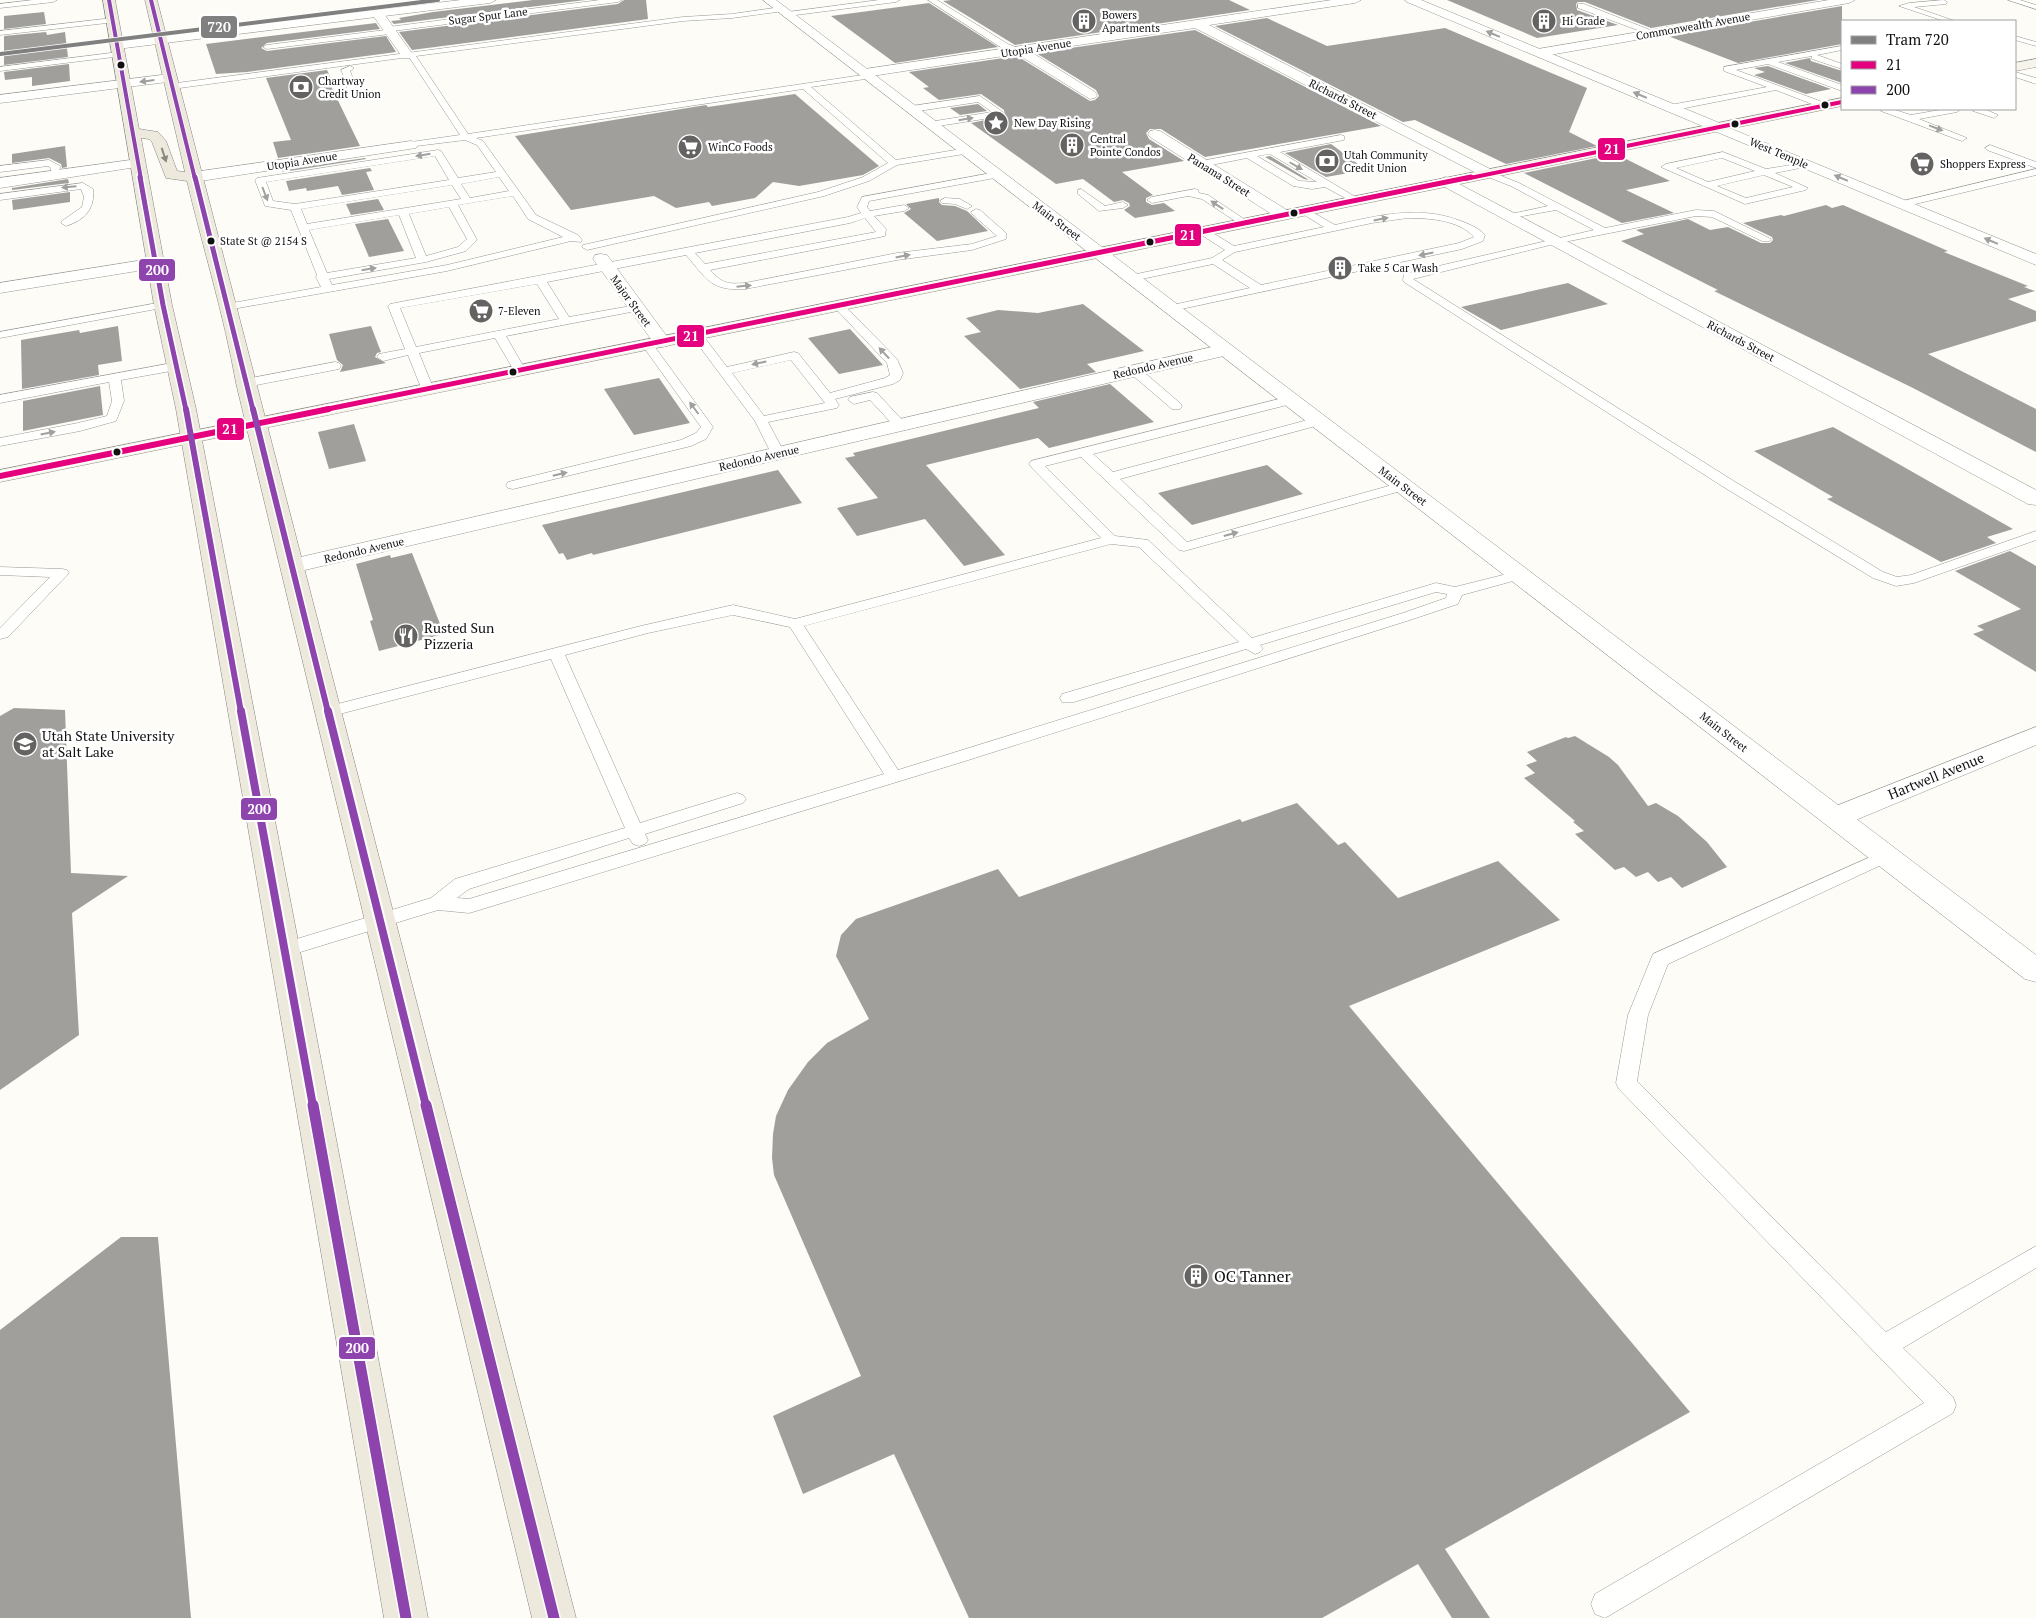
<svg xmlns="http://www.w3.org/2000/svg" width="2036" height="1618" font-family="'PT Serif',serif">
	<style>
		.building { fill: #a19f9c }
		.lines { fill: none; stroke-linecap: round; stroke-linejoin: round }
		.service-casing { stroke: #979795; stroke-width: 1 }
		.minor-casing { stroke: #979795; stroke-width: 1 }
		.tertiary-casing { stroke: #979795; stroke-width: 1 }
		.secondary-casing { stroke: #8e8d8b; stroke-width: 1 }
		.primary-casing { stroke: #858482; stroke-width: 1 }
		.service { fill: #fffffe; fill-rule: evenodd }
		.minor { fill: #fffffe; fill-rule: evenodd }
		.tertiary { fill: #fffffe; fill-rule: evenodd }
		.secondary { fill: #f6f4eb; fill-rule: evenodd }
		.primary { fill: #ede9dc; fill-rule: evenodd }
		.bus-1-far2-casing { stroke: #fff; stroke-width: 5.5 }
		.bus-1-far1-casing { stroke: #fff; stroke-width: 8 }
		.bus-1-casing { stroke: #fff; stroke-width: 9 }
		.bus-2-far4-casing { stroke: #fff; stroke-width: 5.5 }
		.bus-2-far3-casing { stroke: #fff; stroke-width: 8 }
		.bus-2-far2-casing { stroke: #fff; stroke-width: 9 }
		.bus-2-far1-casing { stroke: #fff; stroke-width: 12 }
		.bus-2-casing { stroke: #fff; stroke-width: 14 }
		.bus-1-far2 { stroke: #e5007d; stroke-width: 4 }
		.bus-1-far1 { stroke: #e5007d; stroke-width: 5 }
		.bus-1 { stroke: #e5007d; stroke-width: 6 }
		.bus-2-far4 { stroke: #8e44ad; stroke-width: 4 }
		.bus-2-far3 { stroke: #8e44ad; stroke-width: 5 }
		.bus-2-far2 { stroke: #8e44ad; stroke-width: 6 }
		.bus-2-far1 { stroke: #8e44ad; stroke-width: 8 }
		.bus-2 { stroke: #8e44ad; stroke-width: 11 }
		.tram-1-casing { stroke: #fff; stroke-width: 5.5 }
		.tram-1 { stroke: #808080; stroke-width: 4 }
		.oneway { fill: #a0a09f }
		.oneway2 { fill: #8a8881 }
		.bus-dot { fill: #111; stroke: #fff; stroke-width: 2 }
		.labels { text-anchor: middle; stroke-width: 5; stroke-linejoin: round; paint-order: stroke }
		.far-poi-label { font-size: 11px; fill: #111; stroke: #fff; text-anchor: start }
		.far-street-label { font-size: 11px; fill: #111; stroke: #fff }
		.far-bus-label { font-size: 11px; fill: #111; stroke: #fff; text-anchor: start }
		.poi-label { font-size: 14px; fill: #111; stroke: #fff; text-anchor: start }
		.street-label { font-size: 14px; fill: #111; stroke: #fff }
		.near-poi-label { font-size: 16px; fill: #111; stroke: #fff; text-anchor: start }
		.line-badge { stroke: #fff; stroke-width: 2 }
		.badge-label { font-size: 14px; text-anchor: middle; font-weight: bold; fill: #fff }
	</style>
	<rect width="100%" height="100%" fill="#fdfcf7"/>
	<path class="building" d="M533 0H585L394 24 391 21 401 20 399 18 433 12Z
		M624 0H646L648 19 412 50 399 32 618 4Z
		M951 0H1229L1250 10 1015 45 943 1Z
		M1447 0H1818L1651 28 1585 2H1578L1576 4 1577 10 1618 25 1537 38Z
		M929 3 998 47 895 63 831 16Z
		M1842 6V44L1738 63 1668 36Z
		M44 12 46 24 4 29V16Z
		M1267 18 1327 46 1445 28 1587 88 1569 132 1597 146 1506 164 1415 120 1403 122 1215 26Z
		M376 23 380 29 267 43 261 48 267 51 386 36 396 52 247 72 216 74 206 44Z
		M1195 30 1381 126 1205 157 1161 129H1150L1146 133 1149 139 1184 161 1122 172 1153 195 1146 198V202L1152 205 1164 203 1175 211 1135 218 1124 210 1130 206 1129 203 1123 200 1114 202 1083 179 1056 184 971 123 1005 116 1004 110 981 94 939 100 923 88 929 87 909 72 1017 56 1090 101 1095 100 1099 96 1096 90 1036 53Z
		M46 32 47 35 65 32 68 57 4 65V36Z
		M1810 58 1811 61 1842 71V83L1785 63Z
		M69 64 70 81 32 86V77L5 80 4 72Z
		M1768 66 1831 89 1806 94 1754 75 1765 72 1754 68Z
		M327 70 333 83 330 84 360 146 278 158 273 142 291 140 266 78Z
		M795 94 879 166 863 175 799 186 773 182 755 198 712 206 709 202 676 208 654 196 571 210 515 136 706 105 708 107Z
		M978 104 987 111 960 115 950 108Z
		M1331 144 1366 170 1326 177 1285 153Z
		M65 146 67 167 62 168 61 164 49 158 12 163V154Z
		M1616 154 1670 181 1626 190 1674 213 1622 223 1524 173Z
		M1270 156 1309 180 1304 179 1265 157Z
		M365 158 366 159 283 172 282 170Z
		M370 168 372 171 366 172 374 190 342 195 338 186 307 191 306 188 289 191 286 181Z
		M68 179 69 183 12 190V188Z
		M70 192V202L13 210 12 200Z
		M939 198V202L942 205 955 206 967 211 988 231 937 241 904 213 911 209 906 204Z
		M378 199 384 210 351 215 346 204Z
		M1826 205 1832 208 1843 205 1948 251 1944 252 2028 286 2024 287 2035 291 2008 299 2036 311V321L1928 354 2036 409V452L1913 388 1714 291 1718 290 1621 241 1644 234 1636 230 1688 219 1710 230 1728 227 1761 243H1770L1773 240 1772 237 1743 223 1781 215 1784 216Z
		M388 219 404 251 369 257 355 224Z
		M1568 283 1608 304 1501 330 1461 307Z
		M1083 304 1144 351 1087 364 1096 372 1020 389 964 336 981 332 966 318 998 310 1038 313Z
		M118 326 122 361 98 365 99 375 22 389 21 340 79 330 80 333Z
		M371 326 381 352 377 353 375 357 386 363 340 372 343 365 337 360 329 334Z
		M850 329 883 365 839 374 808 338Z
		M659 378 690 423 634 435 604 389Z
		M1110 384 1154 422 1049 448 1038 438 926 465 1005 555 964 566 925 519 857 536 837 508 878 498 845 458 855 456 853 453 1039 408 1033 402Z
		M100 386 103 415 23 431V401Z
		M354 424 366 461 329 469 318 432Z
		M1833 427 1888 458 2013 529 1987 537 1996 543 1941 562 1827 499 1833 497 1754 451Z
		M1267 465 1303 494 1192 525 1158 493Z
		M778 470 802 503 593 555 592 553 567 560 563 553 559 554 542 525Z
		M2010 551 2036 566V672L1973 634 1984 630 1977 626 2021 609 1955 571Z
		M412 553 444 634 379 651 370 621 373 620 356 564 390 555 391 558Z
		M14 708 65 710 71 873 128 876 72 913 79 1035 0 1090V716Z
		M1575 736 1609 757 1618 765 1648 806 1656 803 1678 816 1707 842 1727 867 1682 888 1671 877 1658 882 1648 872 1636 877 1624 867 1615 870 1575 834 1584 831 1573 822 1575 821 1524 778 1535 773 1526 765 1537 761 1527 752 1566 737 1568 738Z
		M1297 803 1338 845 1345 842 1398 898 1498 861 1560 920 1349 1006 1690 1412 1445 1549 1490 1618H1452L1418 1564 1322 1618H969L894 1454 803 1494 773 1416 861 1376 774 1175 772 1158 773 1134 776 1116 788 1090 808 1062 827 1043 869 1019 836 956 841 935 856 919 998 869 1019 897 1240 819 1242 822Z
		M121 1237H158L191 1618H0V1330Z"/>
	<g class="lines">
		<defs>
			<path id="service" d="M33 0H57L53 2 0 8V4Z
				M600 0H622L618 2 393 31V34H390L267 49 263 47 267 45 385 30V27H388Z
				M879 0H900L896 2 788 16 784 14 788 12Z
				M928 0H937L1008 44 1023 50 1019 52 1002 48Z
				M1944 0 1947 2 1946 4 1914 7 1955 21H1944L1899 6 1909 3Z
				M2008 0H2020L2036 5V9Z
				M1578 4H1584L1658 33 1651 35 1578 8Z
				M781 7H784V11L732 18 683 21 416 56 468 134 869 74H872V78L811 87 896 160 967 148 972 151 970 153 897 165 869 181 824 196 587 250 582 247 583 245 818 192 863 177 888 163 803 89 476 138 483 141 536 215 578 235 582 240 581 242 571 241 447 271 227 310 221 307 227 304 321 287 316 277 317 275 291 210 265 206 255 180 257 178 438 150 441 151 458 178 496 172 477 145 465 140 408 147 406 145 411 142 460 135 409 57 172 89 169 88V84L683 17 732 14ZM435 156 449 180 295 204 273 201 266 182ZM499 177 509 191 470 198 461 184ZM452 185 461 199 307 224 301 209ZM513 196 528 219 563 237 447 265 332 285 329 279 426 262 466 251 477 240 458 205ZM449 207 467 239 458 247 426 256 409 214ZM399 215 416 258 327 273 309 230Z
				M113 18H116V22L0 35V31Z
				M2015 36 2036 42V46L2015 40Z
				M1842 46V50L1817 55 1842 64V69L1812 59V56L1778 62 1842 85V91L1768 64 1736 70 1828 104V108H1822L1776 90 1670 111 1666 108 1670 105 1767 87 1724 71V67Z
				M119 52H122V56L0 71V67Z
				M350 66 354 68 350 71 356 86 355 88 361 89V93L349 92 345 89 348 86 341 70Z
				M2015 72 2036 78V84L2015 77Z
				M980 96 1003 112V116L932 127 928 124 929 122 992 112 978 102 912 112 908 109 912 106Z
				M1880 109H1892L1911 115 1945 109H1961L1957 112 1919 119 1967 138 1962 141 1959 140 1881 111Z
				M1972 109H1984L1998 115 1994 118 1973 111Z
				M1341 135 1344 136V140L1280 152 1359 199 1361 201 1356 204 1325 187 1312 189 1293 186 1247 158 1201 167 1196 164 1201 161ZM1270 154 1317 182 1299 181 1257 156Z
				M1990 145 2036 162V168L1987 150 1985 148Z
				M1723 152 1766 169 1810 162V166L1775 173 1808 188 1806 190 1745 204 1661 167 1666 164ZM1722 158 1755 171 1708 182 1676 168ZM1764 175 1793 187 1746 198 1717 186Z
				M49 160 60 166 59 177H53L50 167 48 166 0 172V166Z
				M2036 169V175L1903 207 1898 204 1899 202Z
				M1489 171 1519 183 1605 228 1696 210 1714 211 1771 239 1770 241H1762L1712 217 1696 216 1554 244 1413 279 1732 480 1883 572 1897 577 1911 575 2036 531V540L1914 583 1896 586 1873 578 1722 486 1404 282 1403 280 1404 274 1594 230 1556 210 1506 219V215L1548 206 1513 187 1486 176 1484 174Z
				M997 172 1000 173V177L869 201 867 207 870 211 904 205 909 208 904 211 874 216 886 229 885 236 710 270C723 284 727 284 745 283L897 253 972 244 997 236 972 214 971 212 976 209 980 210 1006 233V239L972 250 897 260 745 289C710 291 707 279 686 255L547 282 569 317 636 305 642 308 636 311 506 336 526 371 524 374H516L495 338 419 353 434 390 428 394 422 390 408 355 383 361 377 357 379 354 405 349 388 306 390 304 848 217 861 213 857 207 862 197ZM865 218 876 232 705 264 695 253 850 223ZM537 284 559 319 416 347 400 308Z
				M83 183 93 189C95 209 85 220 66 226L61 223 62 221 82 207 84 197 81 189 0 200V194Z
				M1081 189 1105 206 1123 202 1128 205 1123 208 1099 211 1078 194V190Z
				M1195 189 1198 190 1199 193 1208 195 1250 223 1245 226 1241 225 1202 199 1188 196 1152 203 1147 200 1152 197Z
				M945 198 960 199 972 206 967 209 955 204 942 203 940 201Z
				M1305 208 1335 225C1376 216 1417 205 1458 220 1467 223 1479 228 1485 235L1483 241 1462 249 1172 311 1168 310 1166 308 1168 306 1250 288 1213 264 1132 281 1127 278 1132 275 1212 258 1225 250 1200 234 1199 232 1200 230H1208L1234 246 1324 227 1301 213V209ZM1408 218C1430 218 1459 220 1474 237L1459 243 1261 285 1222 260 1235 252 1372 223Z
				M163 302 167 303 169 305 167 307 0 338V332Z
				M839 303 843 304 897 359 903 373 900 380 893 384 835 399 839 405 837 408 768 422 785 454 783 457H773L755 421 691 335 697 332 701 333 727 367 794 352 798 353 830 393 885 378 890 375 887 363 835 308 833 306 835 304ZM791 360 825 403 764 416 732 373Z
				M648 341 652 343 713 427 706 439 691 446 513 489 508 488 506 485 508 482 681 440 696 433 701 427 642 345Z
				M178 362 184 366 182 369 121 380 124 401 116 421 80 431 0 446V438L78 423 107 416 112 401 109 382 0 403V395Z
				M335 362 339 363 341 366 339 369 246 387 240 383 246 379Z
				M1135 367 1139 368 1180 403 1182 406 1180 409H1172L1131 374 1129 371Z
				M873 392 877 393 904 422 906 425 904 428H896L870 400 854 404 848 400 850 397Z
				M1291 396 1295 397 1297 400 1295 403 1093 454 1113 472 1315 418H1323L1325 421 1323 424 1120 479 1187 542 1403 482 1410 486 1408 489 1184 551 1179 550 1081 457 1045 466 1115 536 1148 540 1252 638 1436 583 1455 587 1519 571 1524 572 1526 575 1524 578 1462 595 1458 604 1413 619 962 762 476 911 469 913 438 910 284 957 277 955 274 950 277 945 431 898 455 879 625 828 551 659 328 717 322 716 320 712 322 708 641 626 733 605 795 619 1101 538 1031 467 1029 464 1031 461ZM1111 544 1139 547 1239 642 1062 694 1060 698 1062 702H1074L1246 649 1255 654 1260 652 1263 649 1260 645 1436 592 1447 594 1446 598 1403 613 898 770 804 626ZM733 615 790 627 884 774 469 899 457 898 469 889 629 838 633 844 639 846 645 844 648 840 645 834 743 803 746 799 743 795 737 793 640 823 565 655 648 633Z
				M0 567 62 569 67 570 69 573 8 637 0 639V628L50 577 0 575Z
				M1886 850 1892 852 1895 856 1892 860 1668 964 1648 1015 1637 1081 1886 1332 2036 1246V1268L1903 1348 1953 1397 1956 1405 1953 1413 1605 1618 1595 1614 1591 1604 1595 1594 1924 1403 1619 1089 1616 1083 1628 1015 1653 954Z"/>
			<path id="minor" d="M1332 0H1361L1355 3 1209 25 1494 171 1496 174 1494 177H1484L1195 28 1031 52 1095 92 1097 95 1095 98 1090 99 1017 54 865 77 858 73 865 69Z
				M1829 0H1855L1849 3 1538 57 1532 53 1538 49Z
				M378 10 382 11 411 52 413 55 411 58H403L372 14Z
				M170 74 175 75 177 78 175 81 0 103V95Z
				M1717 123 2036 254V265L1712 130 1710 127Z
				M1155 130 1160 131 1290 212 1292 215 1290 218H1278L1150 137 1148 134 1150 131Z
				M411 141 416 142 418 145 416 148 194 182 189 180 186 177 189 174 194 172Z
				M138 159 143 160 145 163 143 166 0 188V178Z
				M1446 177 2036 490V505L2028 504 1441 185 1438 182 1441 179Z
				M601 254 607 255 668 338 671 342 668 346 662 347 656 346 593 259 595 255Z
				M156 258 162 259 164 263 162 267 0 293V283Z
				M1225 344 1232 346 1234 350 1232 354 292 573 284 571 281 566 284 561 292 559Z
				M2036 727V745L1846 824 1836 826 1826 824 1822 817 1826 810Z"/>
			<path id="tertiary" d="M461 0H496L490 3 117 49 111 45 117 41Z
				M763 0H776L2036 955V982L2025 979Z
				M1405 0H1421L1722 124 1724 127 1717 131 1712 130 1407 2Z"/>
			<path id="secondary" d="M2036 59V67L2015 71V63Z
				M1842 98V106L0 482V470Z"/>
			<path id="primary" d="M103 0H115L139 129 158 132 166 141 177 171 185 172 145 0H157L576 1618H532L236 383C224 315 203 248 187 181L166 178 152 142 149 139 141 138 172 305 196 409 428 1618H384L176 409 154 305Z"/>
		</defs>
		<use href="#service" class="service-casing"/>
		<use href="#minor" class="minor-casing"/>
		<use href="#tertiary" class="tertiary-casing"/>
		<use href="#secondary" class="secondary-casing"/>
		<use href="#primary" class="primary-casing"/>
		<use href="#service" class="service"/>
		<use href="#minor" class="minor"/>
		<use href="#tertiary" class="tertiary"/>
		<use href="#secondary" class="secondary"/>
		<use href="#primary" class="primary"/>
		<defs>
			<path id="bus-1-far2" d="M1465 179 1842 102"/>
			<path id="bus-1-far1" d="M323 410 1471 177"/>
			<path id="bus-1" d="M0 476 329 409"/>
			<path id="bus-2-far4" d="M109 0 141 179
				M151 0 195 179"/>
			<path id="bus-2-far3" d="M140 177 163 305 186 410
				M195 177 253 410"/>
			<path id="bus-2-far2" d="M186 409 241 712
				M253 409 328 712"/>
			<path id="bus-2-far1" d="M241 711 313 1106
				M328 711 426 1106"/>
			<path id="bus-2" d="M313 1105 406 1618
				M426 1105 554 1618"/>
		</defs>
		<use href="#bus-1-far2" class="bus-1-far2-casing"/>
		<use href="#bus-1-far1" class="bus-1-far1-casing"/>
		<use href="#bus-1" class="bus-1-casing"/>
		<use href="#bus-2-far4" class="bus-2-far4-casing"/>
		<use href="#bus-2-far3" class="bus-2-far3-casing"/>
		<use href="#bus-2-far2" class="bus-2-far2-casing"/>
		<use href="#bus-2-far1" class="bus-2-far1-casing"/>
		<use href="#bus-2" class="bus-2-casing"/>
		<use href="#bus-1-far2" class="bus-1-far2"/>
		<use href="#bus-1-far1" class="bus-1-far1"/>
		<use href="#bus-1" class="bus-1"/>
		<use href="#bus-2-far4" class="bus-2-far4"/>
		<use href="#bus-2-far3" class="bus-2-far3"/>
		<use href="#bus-2-far2" class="bus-2-far2"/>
		<use href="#bus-2-far1" class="bus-2-far1"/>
		<use href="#bus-2" class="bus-2"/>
		<defs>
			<path id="tram-1" d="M0 54 438 0"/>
		</defs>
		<use href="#tram-1" class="tram-1-casing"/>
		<use href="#tram-1" class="tram-1"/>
	</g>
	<defs><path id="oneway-solid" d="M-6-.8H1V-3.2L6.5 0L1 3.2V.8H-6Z" transform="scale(1.25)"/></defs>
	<g class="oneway">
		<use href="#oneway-solid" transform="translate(1493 34) rotate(-157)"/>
		<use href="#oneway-solid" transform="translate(147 81) rotate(173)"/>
		<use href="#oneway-solid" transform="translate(1640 95) rotate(-157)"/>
		<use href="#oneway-solid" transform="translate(966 119) rotate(-9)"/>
		<use href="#oneway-solid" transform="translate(1936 128) rotate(21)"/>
		<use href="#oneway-solid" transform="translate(423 155) rotate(171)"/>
		<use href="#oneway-solid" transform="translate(1296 166) rotate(30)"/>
		<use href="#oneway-solid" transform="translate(1841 178) rotate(-157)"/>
		<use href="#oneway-solid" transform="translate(69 187) rotate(175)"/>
		<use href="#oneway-solid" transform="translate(265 194) rotate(69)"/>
		<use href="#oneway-solid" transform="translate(1217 205) rotate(-147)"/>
		<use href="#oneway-solid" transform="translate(1381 219) rotate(-11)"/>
		<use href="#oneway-solid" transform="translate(1991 241) rotate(-157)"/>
		<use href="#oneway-solid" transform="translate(1426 254) rotate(168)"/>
		<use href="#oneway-solid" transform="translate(903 256) rotate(-11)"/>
		<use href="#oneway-solid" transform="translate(369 269) rotate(-9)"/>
		<use href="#oneway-solid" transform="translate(744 286) rotate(-6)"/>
		<use href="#oneway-solid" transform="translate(884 353) rotate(-133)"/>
		<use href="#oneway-solid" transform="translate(759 363) rotate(168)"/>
		<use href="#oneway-solid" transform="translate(694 408) rotate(-127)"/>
		<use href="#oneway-solid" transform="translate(48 433) rotate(-11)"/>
		<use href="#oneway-solid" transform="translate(560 474) rotate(-13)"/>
		<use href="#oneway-solid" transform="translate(1231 534) rotate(-15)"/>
	</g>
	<use class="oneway2" href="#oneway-solid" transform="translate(164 155) rotate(72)"/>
	<defs>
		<symbol id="building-disc" viewBox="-11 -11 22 22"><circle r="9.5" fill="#646362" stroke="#fff"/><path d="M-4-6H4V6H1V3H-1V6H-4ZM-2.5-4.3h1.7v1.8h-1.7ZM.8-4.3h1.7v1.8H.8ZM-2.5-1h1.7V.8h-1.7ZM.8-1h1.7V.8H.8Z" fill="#fff"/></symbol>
		<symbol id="bank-disc" viewBox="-11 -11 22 22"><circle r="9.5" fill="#646362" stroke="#fff"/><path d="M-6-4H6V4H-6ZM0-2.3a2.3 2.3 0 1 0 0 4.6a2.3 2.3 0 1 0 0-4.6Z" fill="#fff"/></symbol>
		<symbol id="sight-disc" viewBox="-11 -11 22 22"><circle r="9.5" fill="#646362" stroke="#fff"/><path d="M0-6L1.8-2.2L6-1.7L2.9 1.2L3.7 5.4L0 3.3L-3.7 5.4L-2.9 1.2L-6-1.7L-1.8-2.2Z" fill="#fff"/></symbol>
		<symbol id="supermarket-disc" viewBox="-11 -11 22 22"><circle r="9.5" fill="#646362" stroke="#fff"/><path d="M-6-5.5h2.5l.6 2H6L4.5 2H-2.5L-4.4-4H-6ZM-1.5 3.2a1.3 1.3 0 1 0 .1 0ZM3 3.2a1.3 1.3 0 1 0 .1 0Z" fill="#fff"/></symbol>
		<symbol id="restaurant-disc" viewBox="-11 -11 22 22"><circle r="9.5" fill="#646362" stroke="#fff"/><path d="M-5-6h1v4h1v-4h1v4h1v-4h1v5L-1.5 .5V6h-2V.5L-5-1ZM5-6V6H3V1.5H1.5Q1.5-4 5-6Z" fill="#fff"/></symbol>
		<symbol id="university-disc" viewBox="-11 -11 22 22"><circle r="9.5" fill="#646362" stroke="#fff"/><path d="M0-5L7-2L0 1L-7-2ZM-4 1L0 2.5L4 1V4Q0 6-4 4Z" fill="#fff"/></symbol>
	</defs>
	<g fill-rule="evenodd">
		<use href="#building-disc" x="1070" y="7" width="28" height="28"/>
		<use href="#building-disc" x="1530" y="7" width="28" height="28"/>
		<use href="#bank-disc" x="287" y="73" width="28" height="28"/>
		<use href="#sight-disc" x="982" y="109" width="28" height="28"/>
		<use href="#building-disc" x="1058" y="131" width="28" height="28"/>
		<use href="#supermarket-disc" x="676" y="133" width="28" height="28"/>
		<use href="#bank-disc" x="1313" y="147" width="28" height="28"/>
		<use href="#supermarket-disc" x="1908" y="150" width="28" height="28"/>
		<use href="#building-disc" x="1326" y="254" width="28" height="28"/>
		<use href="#supermarket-disc" x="467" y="297" width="28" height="28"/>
		<use href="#restaurant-disc" x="392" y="622" width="28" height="28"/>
		<use href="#university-disc" x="11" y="730" width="28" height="28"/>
		<use href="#building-disc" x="1182" y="1262" width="28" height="28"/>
	</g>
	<g class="bus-dot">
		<circle cx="121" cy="65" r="4.5"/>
		<circle cx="1825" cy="105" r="4.5"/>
		<circle cx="1735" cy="124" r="4.5"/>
		<circle cx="1294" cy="213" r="4.5"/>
		<circle cx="211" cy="241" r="4.5"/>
		<circle cx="1150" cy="242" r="4.5"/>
		<circle cx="513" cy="372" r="4.5"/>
		<circle cx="117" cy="452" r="4.5"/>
	</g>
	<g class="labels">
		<g class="far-poi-label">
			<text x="1102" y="19">Bowers<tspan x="1102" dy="13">Apartments</tspan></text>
			<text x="1562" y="25">Hi Grade</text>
			<text x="318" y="85">Chartway<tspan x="318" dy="13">Credit Union</tspan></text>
			<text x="1014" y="127">New Day Rising</text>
			<text x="1090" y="143">Central<tspan x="1090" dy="13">Pointe Condos</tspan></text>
			<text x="708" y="151">WinCo Foods</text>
			<text x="1344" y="159">Utah Community<tspan x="1344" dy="13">Credit Union</tspan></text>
			<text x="1940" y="168">Shoppers Express</text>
			<text x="1358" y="272">Take 5 Car Wash</text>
			<text x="498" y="315">7-Eleven</text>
		</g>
		<g class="far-street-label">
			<text transform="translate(488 16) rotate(-7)" y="4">Sugar Spur Lane</text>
			<text transform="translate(1693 26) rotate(-10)" y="4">Commonwealth Avenue</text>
			<text transform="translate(1036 48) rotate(-9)" y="4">Utopia Avenue</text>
			<text transform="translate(1343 99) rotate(27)" y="4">Richards Street</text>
			<text transform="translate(1779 153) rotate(23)" y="4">West Temple</text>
			<text transform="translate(302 161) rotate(-9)" y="4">Utopia Avenue</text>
			<text transform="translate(1219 175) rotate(32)" y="4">Panama Street</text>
			<text transform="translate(1057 221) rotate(37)" y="4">Main Street</text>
			<text transform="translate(631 301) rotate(54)" y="4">Major Street</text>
			<text transform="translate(1741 341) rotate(28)" y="4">Richards Street</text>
			<text transform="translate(1153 366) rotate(-13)" y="4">Redondo Avenue</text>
			<text transform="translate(759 458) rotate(-13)" y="4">Redondo Avenue</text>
			<text transform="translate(1403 486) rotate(37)" y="4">Main Street</text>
			<text transform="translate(364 550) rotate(-13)" y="4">Redondo Avenue</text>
			<text transform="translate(1724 732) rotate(38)" y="4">Main Street</text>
		</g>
		<g class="far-bus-label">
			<text x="220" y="245">State St @ 2154 S</text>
		</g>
		<g class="poi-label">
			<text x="424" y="633">Rusted Sun<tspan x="424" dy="16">Pizzeria</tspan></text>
			<text x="42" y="741">Utah State University<tspan x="42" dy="16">at Salt Lake</tspan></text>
		</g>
		<g class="street-label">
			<text transform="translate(1936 776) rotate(-22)" y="5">Hartwell Avenue</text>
		</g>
		<g class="near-poi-label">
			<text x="1214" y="1282">OC Tanner</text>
		</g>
	</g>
	<g class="line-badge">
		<rect x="200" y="15" width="38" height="24" rx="5" fill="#808080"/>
		<rect x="1597" y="137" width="29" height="24" rx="5" fill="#e5007d"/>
		<rect x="1174" y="223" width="28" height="24" rx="5" fill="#e5007d"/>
		<rect x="138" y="258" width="38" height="24" rx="5" fill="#8e44ad"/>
		<rect x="676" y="324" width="29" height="24" rx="5" fill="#e5007d"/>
		<rect x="216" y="417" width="29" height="24" rx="5" fill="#e5007d"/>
		<rect x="240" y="797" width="38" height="24" rx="5" fill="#8e44ad"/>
		<rect x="338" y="1336" width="38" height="24" rx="5" fill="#8e44ad"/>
	</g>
	<g class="badge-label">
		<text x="219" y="32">720</text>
		<text x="1612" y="154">21</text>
		<text x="1188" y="240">21</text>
		<text x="157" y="275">200</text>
		<text x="691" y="341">21</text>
		<text x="230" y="434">21</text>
		<text x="259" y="814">200</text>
		<text x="357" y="1353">200</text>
	</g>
	<rect x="1841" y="20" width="175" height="90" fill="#ffffff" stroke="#a0a0a0"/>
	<rect x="1851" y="36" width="25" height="8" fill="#808080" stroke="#a0a0a0"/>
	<text x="1886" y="45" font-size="15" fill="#111111">Tram 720</text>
	<rect x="1851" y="61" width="25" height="8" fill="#e5007d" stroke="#a0a0a0"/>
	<text x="1886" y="70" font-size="15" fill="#111111">21</text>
	<rect x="1851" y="86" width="25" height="8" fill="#8e44ad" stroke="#a0a0a0"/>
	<text x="1886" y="95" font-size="15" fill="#111111">200</text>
</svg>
